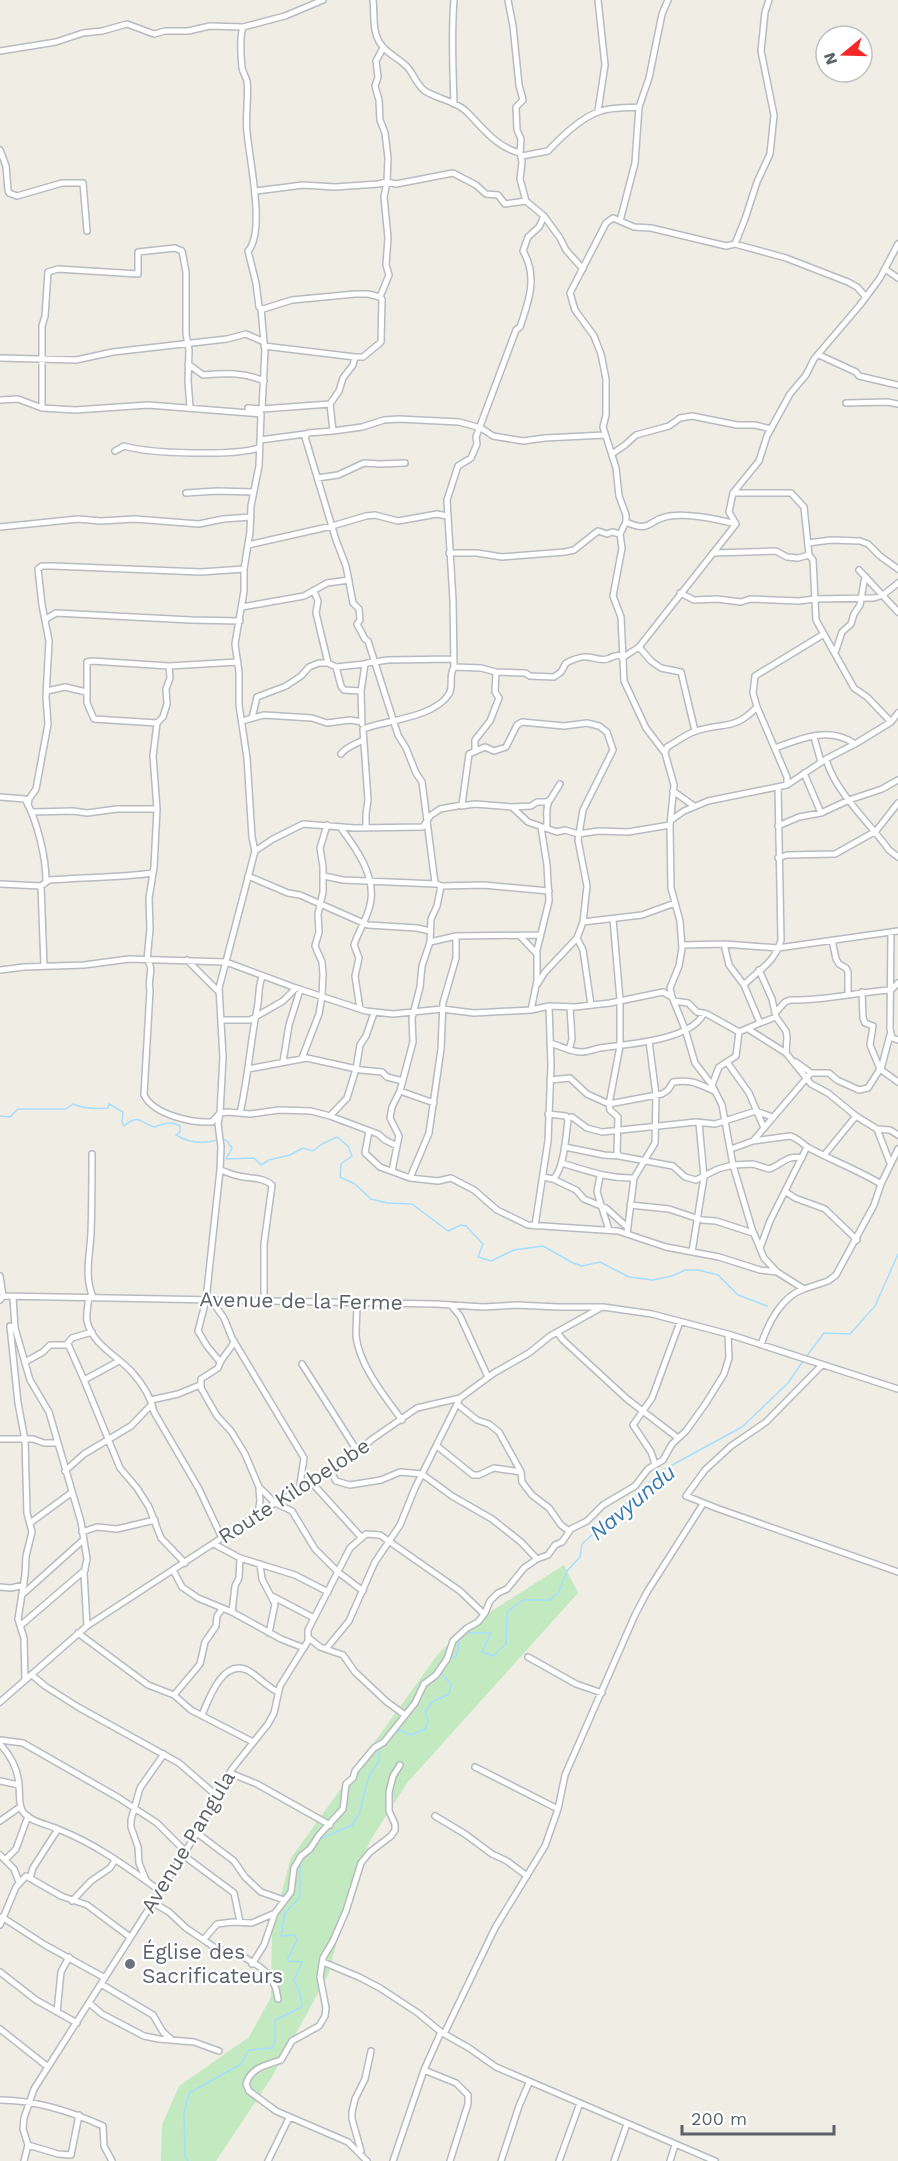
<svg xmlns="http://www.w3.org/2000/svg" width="898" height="2161" font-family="'Work Sans',sans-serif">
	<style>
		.green { fill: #c2e9c0 }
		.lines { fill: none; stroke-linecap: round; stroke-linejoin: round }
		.stream { stroke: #a6deff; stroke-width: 1.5 }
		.street-casing { stroke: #b7bbc0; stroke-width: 8 }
		.street { stroke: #fff; stroke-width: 5 }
		.worship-dot { fill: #6b7280; stroke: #fff; stroke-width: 2 }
		.labels { text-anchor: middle; stroke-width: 4.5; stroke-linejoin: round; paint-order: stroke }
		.street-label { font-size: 21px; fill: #5c6267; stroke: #fff }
		.worship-label { font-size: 21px; fill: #5b616d; stroke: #fff; text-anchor: start }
		.water-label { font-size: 22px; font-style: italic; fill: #377ab1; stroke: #fff }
	</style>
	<rect width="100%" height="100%" fill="#f0ede5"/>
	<path class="green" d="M564 1565 578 1593 407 1783 370 1841 350 1891 329 1973 272 2077 216 2161H161L162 2125 179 2086 249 2037 271 1997 272 1928 291 1858 438 1654 465 1628Z"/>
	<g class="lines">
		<path class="stream" d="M0 1116 10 1117 18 1109H66L73 1104C84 1109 96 1109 108 1108L109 1104 123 1112 122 1122 124 1126C140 1113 140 1123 154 1127 165 1124 169 1120 180 1126V1132L176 1135C189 1143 203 1144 217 1140
			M222 1140H226L232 1148 226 1159 254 1158 261 1165 269 1160 290 1155 303 1148 313 1151 322 1144 337 1137 348 1146 352 1156 341 1164 340 1177 355 1184 371 1199 387 1203 412 1204 448 1231 461 1225 466 1226 483 1244 478 1257 491 1261 514 1250 543 1246 573 1263 582 1266 600 1262 629 1277 653 1280 672 1276 685 1270H698L718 1275 738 1295 767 1306
			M806 1357 824 1333 850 1334 875 1306 898 1254
			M461 1637 467 1633H491L482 1652 493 1656 506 1644 507 1612 523 1600H549L559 1592 567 1571 580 1557 582 1544 663 1470 742 1427 788 1383 803 1361
			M449 1659 456 1656 459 1648 458 1640
			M395 1733 400 1730 411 1735 426 1729 428 1720 425 1712 432 1702 449 1694 451 1684 440 1672
			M318 1840 352 1825 359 1814 369 1776 379 1761V1747
			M307 1848 313 1841
			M188 2161 185 2156 184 2112 189 2093 241 2064 249 2050 272 2048 275 2041V2020L302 2007 300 1994 294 1980 302 1962 288 1961V1958L297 1940 295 1935 281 1936 285 1913 300 1897V1863"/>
		<defs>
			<path id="street" d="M373 0C375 17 371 35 384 48 391 56 402 60 409 69 415 77 417 85 425 91 438 99 455 101 466 111 483 128 496 147 520 153L522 162 520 179 526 201 544 216 560 238 566 250 583 269
				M454 0C451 34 453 69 454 104
				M508 0 513 26 519 85 523 100 516 107 517 130 521 139 520 153
				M598 0 605 65 598 111
				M243 27C239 39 241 56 242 68 243 73 246 77 247 81 249 96 245 117 247 132 249 158 266 232 248 251L256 283 259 307 263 309 292 300 355 294H368L380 297 382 299 381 342 363 357H355L353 365 343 378 339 391 330 404 333 431 308 433 305 437 336 540 346 566 353 603 359 609 360 620 357 624 365 639 368 641 398 735 406 748 416 773 422 782 435 883 441 886 437 906 431 919 430 942 422 966 420 987 412 1018 413 1042 400 1091 392 1107 390 1118 399 1136 392 1171
				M0 51 56 42 83 33 102 31 127 24 154 34 165 31H188L210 26 243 27 285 16 323 0
				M0 150 6 166 8 190 9 193 17 196 62 183H83L87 231
				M522 156 548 151C561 137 581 117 601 111 613 107 627 108 639 107
				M256 191 303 185 335 187 378 184 387 182 396 184 453 173 476 185 486 194 498 195 505 204 526 201
				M620 221 635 163 639 107 649 78 662 14 668 0
				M735 244 745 219 757 182 770 154 774 115 761 51 765 12 769 0
				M885 269 898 278
				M380 297 389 275 386 265 388 238 384 197 387 182 388 158 385 133 380 120 379 100 375 86 378 77 376 61 383 48
				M866 297 857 287 848 282 786 258 735 244 726 246 651 228 634 227 613 218 606 223 570 293 575 310 594 336 601 354 606 379V415L603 427 616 468 619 496 626 515V522L620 534 622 548 613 596 621 617 624 681 646 728 665 753 674 785 670 825 671 888 680 921 682 948 679 966 670 988 672 997 685 1029 695 1063 712 1085 722 1105 733 1165 752 1229 764 1258 777 1272 804 1289 828 1281 836 1275 874 1205 881 1184 898 1149
				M261 309 264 342
				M264 346 355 357
				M819 355 856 372 859 376 898 385
				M0 358 76 360 113 352 227 339 246 334 264 342 265 350 262 409 248 408
				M188 364 203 375C224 373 244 372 264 381
				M0 400 18 399 42 408 75 410 148 405 261 414 259 466 251 506 250 532 244 569V591L235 644 239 672V705L247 758 252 837 255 851
				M846 403 887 402 898 404
				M42 408V326L45 316 48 272 58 269 138 274V252L175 248 182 251 186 272V334L189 350 188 381 190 407
				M262 409 330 404
				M333 431 362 427 384 420 399 419 459 422 481 428 493 436 523 441 545 438 605 435
				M260 440 305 434
				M115 451 124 446C152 454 232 456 259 448
				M612 454 625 445 636 435 669 426 680 418 692 416 737 425H755L771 429
				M317 478 338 475 364 463 380 464 405 463
				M186 493 217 491 254 492
				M733 493H791L804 507 809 555 813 560 816 620 854 688 867 697 891 722
				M626 522C650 533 648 521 665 517 683 512 717 519 736 524
				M0 527 78 519 101 521 135 519 199 524 223 519 251 517
				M808 543 831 540 860 541 868 544 880 556 898 569
				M248 545 332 526 366 516 375 515 398 521 437 514 447 516
				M449 553H477L502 557 565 552 574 550 598 531 607 534 612 532 620 534
				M713 553 776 551 787 557 798 558 809 555
				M859 570 898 612
				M314 591 318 601 316 613 328 663
				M680 593 694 600 717 599 741 602 750 599 799 601 814 599 874 598 883 595 898 583
				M242 607 304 596 327 583 349 580
				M46 619 56 613 191 620 240 621
				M639 647 651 661 661 668 681 672 695 731
				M835 653 842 632 851 624 854 614 860 605 865 576
				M622 658 639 647 736 524 729 512 733 493 759 461 767 436 790 394 806 375 814 359 860 305 880 278 898 244
				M238 662 169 666 170 678 166 689 167 704 163 717 157 723 153 756 157 809 154 867 149 898 150 929 147 960C155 969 147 979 150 990L144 1095C154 1115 192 1123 212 1122L220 1113 228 1112 250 1114 279 1110 311 1111 330 1116 347 1098 356 1069 360 1045 366 1036 374 1013
				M336 667 341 686 344 690 361 691 362 724
				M454 667 453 600 447 500 458 466 471 458 477 444 476 437 516 330 520 327C529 301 538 276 523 251L528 237 539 227 544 216
				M47 691 65 687 86 692
				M361 691 365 664 367 663 388 660 453 659
				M252 718 257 697 286 686 301 676 309 667 319 663H328L336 667 365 664
				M242 721 264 715 312 718 327 723 350 720 362 722
				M157 723 94 719 87 703V662L92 661 169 666
				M814 737 821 762
				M775 748C802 738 830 726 855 744
				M475 750V740L490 721 499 698 495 692 496 672
				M665 753 667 747C676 742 686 734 696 731 724 722 734 731 757 707
				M341 754C347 746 355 745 363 740
				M826 759C835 792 869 822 889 850L898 857
				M804 773 821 813
				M787 785V777L757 707 753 693 755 676 824 634
				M673 791 694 806
				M0 797 25 799C37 820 46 857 46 881
				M28 805 29 799 36 789 48 724 46 697 49 641 42 605 38 569 42 566H53L201 572 244 569
				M461 806 475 804 512 807 528 822 557 832 565 830 578 834 599 831 628 832 670 825
				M512 807 531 806 537 802H546L550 800 560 784
				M32 812 73 811 87 813 117 809H157
				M671 820 684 811 708 801 787 785 826 759 855 744 891 722 898 713
				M778 826 799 817 821 813 849 800 882 789 898 780
				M340 827C356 848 377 877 370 905 367 919 358 932 354 945L359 958 355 976 360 1009
				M366 827V814L368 800 363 729C386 720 434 718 449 694 454 685 448 678 454 667L481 668 496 672 525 673 530 676 554 677 561 672 566 663C572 660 580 656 587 657 593 657 600 661 607 659 614 657 614 654 622 656
				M546 828C549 818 544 812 549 801
				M778 858 787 855 835 854 876 831 898 803
				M248 876 288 893 300 895 368 925 417 928 430 931
				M324 876 343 880 436 884
				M0 884 41 886 49 880C83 877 118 878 152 873
				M41 886 44 966
				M441 886 483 885 549 891
				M613 919 620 1000V1046L609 1104 610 1110 618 1117 617 1152 619 1156 673 1166 685 1177 696 1180 718 1169 733 1165 753 1164 769 1169C782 1165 787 1154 802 1158
				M583 922 642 915 675 903
				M891 932 890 1029 892 1038 898 1040
				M520 936 537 954
				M577 938 583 950 591 1005
				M832 940 836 959 839 964 846 968 848 972V995
				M430 942 456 936 540 935
				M724 944 729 965 744 985
				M682 945 724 944 778 948 898 931
				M187 960 219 992
				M0 970 24 967 84 965 129 959 226 962 296 988 366 1011 393 1014 442 1009 474 1013 531 1010 549 1006 575 1007 610 1003 663 992 672 997
				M759 970 772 999 776 1017 786 1031 787 1037 786 1053
				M862 992 863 1018 865 1023 873 1026 870 1045 880 1069
				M674 1001 688 1003 697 1012 707 1014 739 1032
				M531 1010 537 981V950L549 901 547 865 541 827
				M776 1012 785 1002 790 1000C824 1001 857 992 891 990L898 983
				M222 1020H250L283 1001 296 988
				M760 1023 776 1017
				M748 1029 786 1053 811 1084 828 1093 856 1116 877 1129 890 1163
				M550 1043C561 1046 570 1052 582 1052 588 1052 594 1049 600 1048 627 1044 691 1041 704 1013
				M569 1050 572 1039 570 1007
				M302 1058 319 1014 322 996 323 974 322 962 315 946 319 932 318 914 323 892V867L320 848 327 825
				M283 1062 289 1025 300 990
				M727 1062 749 1093 764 1128
				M796 1062 811 1073H829L837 1080 859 1090 868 1088 880 1069 898 1082
				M248 1069 307 1058 361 1070 382 1072 387 1077 403 1081
				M881 1069 890 1035
				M550 1080 570 1078 587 1094 609 1104 662 1094 668 1090 673 1082C692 1079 698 1084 714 1091
				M712 1085 719 1067 736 1056 739 1032 760 1023 744 985C760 968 774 964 781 940L778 787
				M400 1091 434 1103
				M240 1113C248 1079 250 1044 257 1009 260 997 257 991 262 977
				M330 1116 378 1134 385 1140 397 1146
				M567 1118 572 1117 587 1128 602 1132 696 1122 715 1124 756 1111 772 1117
				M877 1129 890 1130 898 1135
				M369 1131 365 1153 380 1167 410 1178 438 1181 451 1178 474 1190 497 1210 528 1225 618 1231 666 1247 719 1257 760 1270 777 1272
				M753 1141 790 1136C798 1138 802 1144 809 1148 833 1161 858 1170 881 1184
				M565 1147 604 1155 619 1156
				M731 1149 753 1141 811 1073
				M92 1154C92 1180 92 1206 91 1233 90 1254 84 1277 93 1297
				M825 1154 856 1116
				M561 1163C586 1170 608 1179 634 1178
				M220 1170C227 1172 233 1175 239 1176 251 1179 263 1177 272 1185L264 1244V1296L261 1301
				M600 1176 597 1192 609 1230
				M543 1177 553 1179C564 1170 566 1135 568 1120L566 1116 548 1114
				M410 1178 429 1133 441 1049 443 1003 456 958V936
				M553 1179 576 1190 584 1199 606 1208 627 1227
				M786 1192 795 1198 825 1209 857 1240
				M630 1205 669 1209 702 1220 716 1221 753 1233
				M535 1226 548 1141 551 1065 549 1006
				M627 1234 634 1178 655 1143 656 1095 649 1041
				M760 1248 770 1221 807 1147
				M692 1252 704 1177 699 1123
				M0 1276 3 1296
				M13 1297 15 1328 30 1380 49 1412 81 1522 87 1559 84 1573 87 1626
				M89 1297C88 1305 86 1314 87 1321 92 1344 117 1356 131 1371 141 1382 151 1397 154 1412L199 1489 222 1538
				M0 1300 3 1296 436 1304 483 1307 517 1305 558 1307H603L652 1314 728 1334 898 1389
				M211 1300 224 1318 232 1338 304 1458 299 1491
				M357 1302C357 1313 356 1325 356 1336 359 1365 385 1397 402 1420
				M451 1305 460 1316 488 1377
				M10 1326 18 1403 25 1440 27 1513 32 1532 26 1556 25 1575 18 1619 24 1638 25 1680
				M557 1332 563 1340 627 1399 678 1438
				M234 1341C230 1352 222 1355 218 1368L201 1379V1388L217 1416 231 1431 245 1454 259 1487 275 1503 292 1511 315 1549 338 1572 363 1591
				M68 1344 84 1380
				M761 1345C768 1323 782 1296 804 1289
				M119 1361 84 1380 120 1468 137 1488 149 1507 161 1538 185 1563
				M25 1362 43 1352 50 1345H66L72 1338 92 1332
				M220 1362 207 1346 198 1331 206 1300 220 1170 221 1147 218 1124 220 1113 223 1057 219 988 255 851 273 839 303 824 355 828 423 827 430 816 440 809 462 805 469 754 485 747 494 751 506 747 517 725 522 722 564 726 587 723 599 726 607 732 613 750 583 810 578 840 587 886 583 922 577 938 545 972 536 986
				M302 1364 354 1446 361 1450
				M822 1365 766 1422 731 1446 705 1470 686 1496 719 1509 898 1572
				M151 1400 178 1394 200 1385
				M457 1404 477 1420 489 1424 499 1432 521 1472 522 1482 532 1495 549 1508 561 1525 569 1531
				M0 1439H33L44 1443H58
				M437 1446 473 1475H479L494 1468 521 1472
				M655 1464 651 1452 633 1425 652 1398 680 1322
				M330 1470 336 1481 350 1485 381 1480 400 1472 422 1474 452 1496 492 1519 521 1542 537 1559
				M65 1471 84 1454 131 1426 152 1404
				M313 1484 361 1537
				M258 1514 260 1501 259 1489
				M30 1523 71 1493
				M82 1532 97 1527 117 1529 155 1520
				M214 1544 240 1558 295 1575 328 1592
				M260 1564 262 1579 275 1604 269 1633
				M173 1570 182 1587 198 1598 232 1612 281 1639 304 1648
				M0 1587 11 1588 24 1585
				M23 1594 82 1541
				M272 1596 314 1618
				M232 1612 235 1586 239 1578 240 1558
				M20 1626 85 1570
				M78 1633 148 1685 174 1695 191 1710 253 1742
				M309 1638 320 1647 343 1655 355 1672 387 1702 405 1715
				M326 1649 349 1621 375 1562 400 1525 415 1488 460 1398
				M528 1657 576 1684 602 1693
				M32 1675 45 1686 78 1707 179 1763 217 1796
				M174 1695 200 1664 205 1642 216 1626 217 1616 222 1609
				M0 1702 87 1626 275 1503 313 1484 324 1473 350 1458 371 1440 417 1408 460 1398 494 1373 529 1353 550 1336 602 1307
				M202 1715C209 1698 223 1659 247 1670 257 1675 266 1686 278 1692
				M0 1740 23 1743 119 1798 157 1823 185 1851
				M0 1744C10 1755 18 1769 19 1785 20 1794 18 1804 23 1812 32 1823 48 1824 60 1830 96 1844 128 1868 159 1890
				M475 1767 558 1809
				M230 1773 257 1784 330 1825
				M0 1781 19 1785
				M435 1816 465 1834 492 1854 507 1861 527 1876
				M0 1821 20 1807
				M197 1833 234 1861 245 1877 261 1892 284 1900
				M0 1855 14 1869 19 1882
				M183 1855 234 1893 240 1922
				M6 1859 16 1849 28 1816
				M30 1878 33 1868 58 1829
				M146 1880 139 1863 138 1847 131 1827V1820L140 1788 164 1754
				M72 1901 91 1881 110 1868 115 1860
				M152 1902 169 1912 186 1928 217 1949 242 1956 260 1967 270 1976 276 1989 278 1999
				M2 1917 45 1945 105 1978
				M0 1925 16 1887 26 1876 61 1896 87 1905 130 1937
				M204 1939 217 1924 233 1922 252 1923 275 1913
				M323 1962 359 1977 380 1988 418 2013 441 2032 469 2048 496 2067 715 2161
				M252 1964 264 1945 275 1913 291 1892 294 1868 301 1856 310 1849 319 1835 343 1809 346 1784 353 1778 355 1771 374 1748 384 1742 415 1703 424 1684 436 1675 447 1659 453 1641 467 1628 478 1622 485 1613 490 1601 498 1593 507 1589 524 1568 537 1559 548 1555 555 1545 562 1542 571 1529 587 1521 603 1505 635 1486 648 1469 663 1460 672 1444 686 1431 706 1403 724 1374 729 1358 728 1334
				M0 1972 36 2000 77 2023
				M101 1984 153 2015 163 2032 171 2039
				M89 2003 102 2014 144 2036 159 2039 194 2042 219 2051
				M57 2012 61 1972 69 1957
				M0 2029 48 2067
				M444 2034 495 1928 545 1846 558 1809 565 1775 635 1615 647 1592 703 1504
				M424 2070 456 2083 468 2095V2104L450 2161
				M0 2100C36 2100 70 2111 103 2126L104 2146 112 2161
				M28 2145 58 2154 71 2155 79 2115
				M361 2151 352 2119V2112L355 2099 365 2079 371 2051
				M24 2161 28 2145 23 2129 24 2118 34 2089 197 1833 232 1769 268 1724 274 1713 280 1686 308 1641V1630L350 1548 366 1534 380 1535 460 1591 484 1614
				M268 2161 289 2118
				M367 2161 348 2142 276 2111 249 2091 246 2084C251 2067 267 2065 281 2060L292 2041 319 2026 325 2016 326 2008 320 1977 323 1958 333 1941 346 1911 361 1863 370 1852 391 1836 395 1830V1824L389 1811V1792L393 1776 400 1765
				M393 2161 424 2070 441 2032
				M501 2161 519 2106 529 2083
				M559 2161 580 2103
				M614 2161 627 2124
				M670 2161 675 2145"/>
		</defs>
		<use href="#street" class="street-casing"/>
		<use href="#street" class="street"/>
	</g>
	<circle class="worship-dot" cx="130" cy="1964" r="6"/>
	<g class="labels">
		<g class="street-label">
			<text transform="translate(301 1301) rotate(1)" y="7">Avenue de la Ferme</text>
			<text transform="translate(294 1491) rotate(-33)" y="7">Route Kilobelobe</text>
			<text transform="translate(188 1842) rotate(-59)" y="7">Avenue Pangula</text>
		</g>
		<g class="worship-label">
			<text x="142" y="1959">Église des<tspan x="142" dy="24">Sacrificateurs</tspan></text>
		</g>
		<g class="water-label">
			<text transform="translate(632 1502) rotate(-40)" y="8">Navyundu</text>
		</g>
	</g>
	<g transform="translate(844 54) rotate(251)"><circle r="28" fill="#ffffff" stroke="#bec0c2" stroke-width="1.5"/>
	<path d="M0-4.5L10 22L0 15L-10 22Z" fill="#f62825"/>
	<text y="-9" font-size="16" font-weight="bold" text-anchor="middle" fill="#5c6267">N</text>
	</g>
	<path d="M682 2125v9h152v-9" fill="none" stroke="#5c6267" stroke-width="3"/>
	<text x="691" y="2125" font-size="18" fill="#5c6267" stroke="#ffffff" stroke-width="4.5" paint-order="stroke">200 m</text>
</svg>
